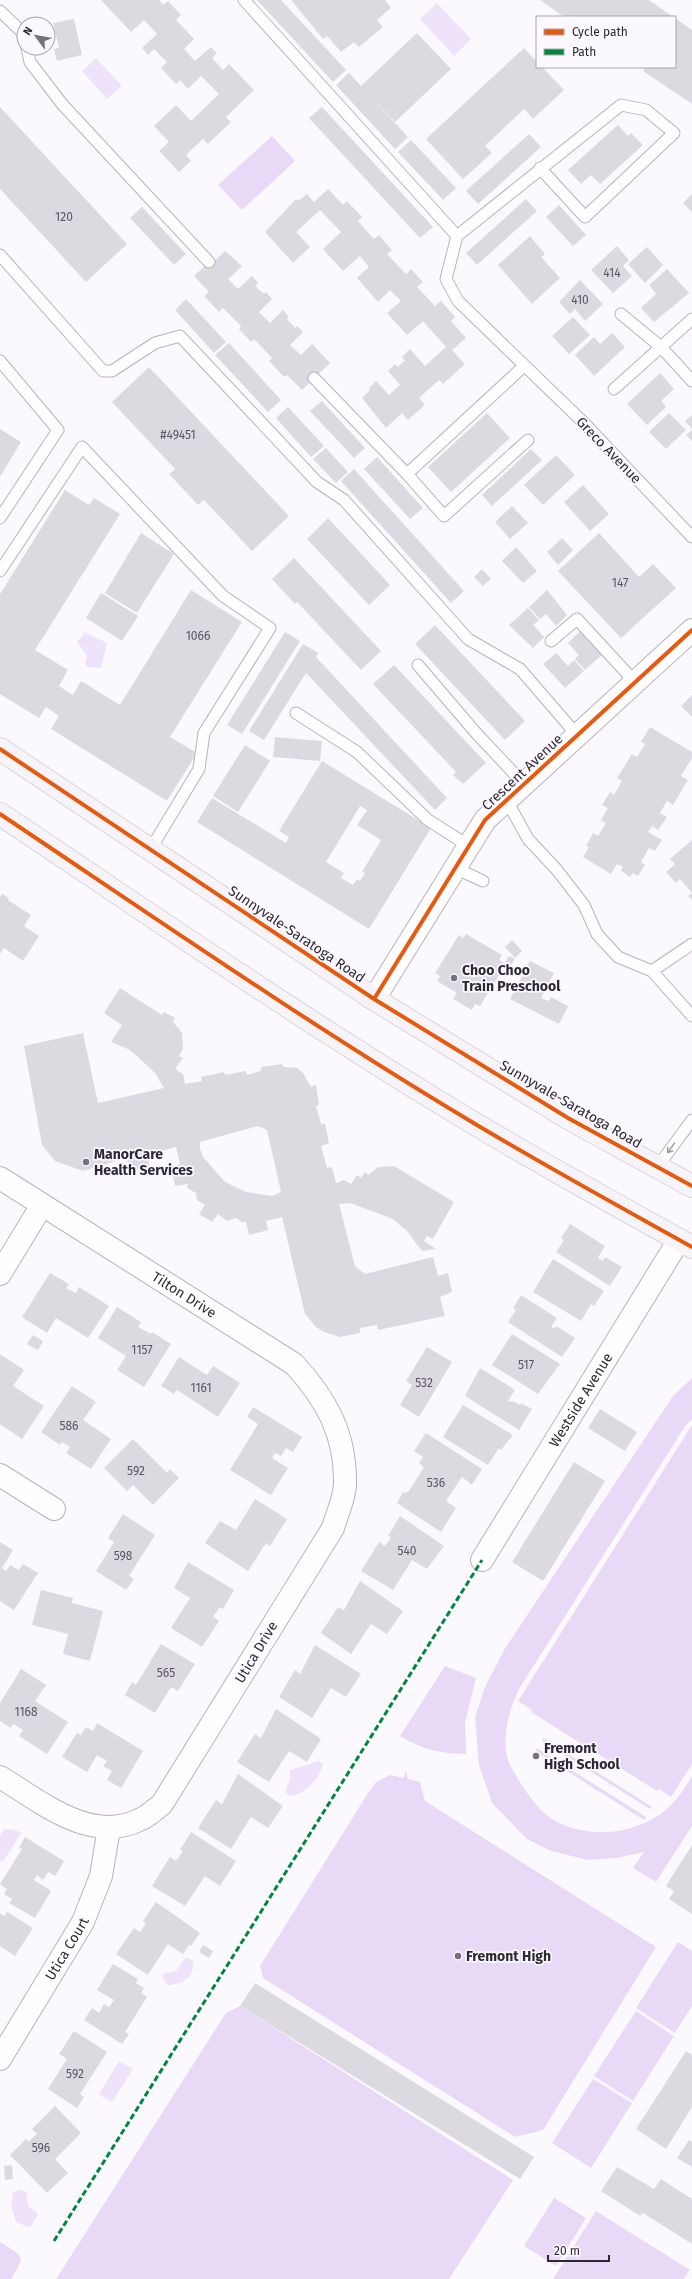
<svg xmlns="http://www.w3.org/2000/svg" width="692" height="2279" font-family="'Fira Sans',sans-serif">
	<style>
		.green { fill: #e8daf6 }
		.water { fill: #eee3fa }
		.building { fill: #ddd9e1; fill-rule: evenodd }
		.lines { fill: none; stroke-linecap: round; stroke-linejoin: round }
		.service-casing { stroke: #b7b3bb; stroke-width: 13 }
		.minor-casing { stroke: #b7b3bb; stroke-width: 24 }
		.primary-casing { stroke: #d8d6da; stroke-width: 24 }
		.service { stroke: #fefeff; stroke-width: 11 }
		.minor { stroke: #fefeff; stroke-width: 22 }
		.primary { stroke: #f6f3f9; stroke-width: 22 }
		.quiet { stroke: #00873e; stroke-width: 3; stroke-dasharray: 6 3; stroke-linecap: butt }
		.cycleway-casing { stroke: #fbf8ff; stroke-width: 6 }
		.cycleway { stroke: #e8590c; stroke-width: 4 }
		.oneway { stroke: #a09ea4 }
		.poi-dot { fill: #76717b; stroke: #fbf8ff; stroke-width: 1.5 }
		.labels { text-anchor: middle; stroke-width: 3.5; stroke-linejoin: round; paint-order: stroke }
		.number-label { font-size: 12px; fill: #5a545f }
		.street-label { font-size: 14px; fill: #2e2834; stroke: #fbf8ff }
		.poi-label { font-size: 14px; font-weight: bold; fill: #2e2834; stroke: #fbf8ff; text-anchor: start }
	</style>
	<rect width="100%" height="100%" fill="#fbf9fe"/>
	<path class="green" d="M272 136 295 161 242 210 218 185Z
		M692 1378V1419L684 1428 519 1689C509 1711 501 1736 508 1760 510 1767 515 1773 518 1779 526 1792 537 1808 549 1817 584 1841 640 1836 671 1805 679 1797 686 1786 692 1776V1826L656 1882 633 1868 644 1852 617 1858 588 1860 551 1851 527 1839 492 1803 479 1765 475 1717 485 1687 504 1650 673 1396Z
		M692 1425V1764L671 1797 659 1789 657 1791 531 1712 532 1710 518 1701Z
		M445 1666 476 1678 465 1722 466 1754C441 1754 421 1749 400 1736Z
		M543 1738 652 1807 650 1809 542 1741Z
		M537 1748 646 1817 644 1820 535 1751Z
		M406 1771 408 1779 420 1782 425 1801 656 1947 543 2130 515 2137 263 1978 260 1966 368 1793 376 1782 390 1775 403 1778Z
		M678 1942 692 1951V2006L675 2033 636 2008Z
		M240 2006 513 2180 449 2279H56L226 2013Z
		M636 2011 674 2036 633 2101 594 2076Z
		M593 2079 632 2103 591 2168 552 2143Z
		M554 2198 586 2218 556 2266 524 2246Z
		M596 2211 690 2270 684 2279H553Z
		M0 2242C23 2257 27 2254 11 2279H0Z"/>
	<path class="water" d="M437 3 471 39 454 56 420 19Z
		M96 58 122 86 107 99 82 71Z
		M85 632 107 643 101 668 87 667 85 664 87 656 77 642Z
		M318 1761 323 1764C320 1779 305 1794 290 1796L285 1792 290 1779V1770Z
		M4 1829 16 1830 21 1833 3 1862 0 1860V1836Z
		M188 1958 193 1961C195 1977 182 1985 167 1985L162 1976 164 1973 176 1971 184 1959Z
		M119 2061 133 2069 112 2102 99 2094Z
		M20 2190 27 2193 28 2206 38 2214 30 2228 16 2222 11 2205 13 2192Z"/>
	<path class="building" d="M101 0H159L163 5 168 1 181 15 176 20 194 39 184 49 195 61 211 47 217 53 212 58 223 70 229 64 254 90 226 117 231 122 208 144 203 139 186 155 191 161 179 172 159 151 169 142 154 126 176 105 191 121 219 94 201 76 188 89 180 80 176 84 161 68 167 62 154 49 148 55 142 48 157 34 144 20 131 32Z
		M257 0H281L346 70 333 82Z
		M291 0H385L391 8 377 20 383 27 359 47 354 42 341 52 327 36 323 39Z
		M540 0H649L673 17H564Z
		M675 18 692 30V104L643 71 646 67H675Z
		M74 19 82 55 57 61 54 49 59 48 53 23Z
		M417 33 451 69 395 122 361 86Z
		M524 48 537 62V67H542L564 90 533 119 524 109 485 146 492 153 463 179 426 139Z
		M349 73 408 137 395 149 336 85Z
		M0 107 127 244 86 282 0 189Z
		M322 107 433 227 420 238 309 118Z
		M618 125 628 136 631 133 643 145 600 184 591 175 581 184 568 170Z
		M529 134 541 147 478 204 466 191Z
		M411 140 456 188 443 200 398 152Z
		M328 189 343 205 347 201 362 217 358 221 374 239 379 235 392 250 387 254 406 274 411 269 423 282 417 287 435 306 441 301 455 317 451 321 466 338 452 350 465 364 443 384 439 380 419 398 425 405 408 420 402 413 386 428 362 398 370 390 369 388 376 381 389 395 400 385 388 371 395 364 398 367 405 360 402 357 410 349 425 366 446 347 423 321 407 335 387 313 401 301 390 290 378 302 357 278 369 267 360 256 343 271 323 249 341 232 320 210 296 232 310 247 293 263 265 232 296 199 298 201 307 194 314 202Z
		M692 194V212L683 203Z
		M526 199 537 211 477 265 466 253Z
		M559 205 586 235 573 246 546 217Z
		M142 207 186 254 174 265 130 218Z
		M530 236 545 254 541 257 560 278 532 304 498 265Z
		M617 246 629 260 623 266 632 276 613 293 591 270Z
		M647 247 663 265 645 283 628 264Z
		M225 251 242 266 228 279 238 289 252 276 258 283 255 286 264 294 266 292 272 299 259 312 270 323 283 310 289 317 287 319 295 328 297 326 303 332 290 345 301 355 312 344 330 363 302 390 287 375 284 377 269 361 272 358 254 339 251 342 239 329 241 326 223 308 219 312 204 296 209 292 194 276 209 262 211 264Z
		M667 269 689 293 654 322 641 308 656 294 649 285Z
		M580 280 603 304 585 321 575 309 570 314 559 302Z
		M186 299 226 342 214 353 175 310Z
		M573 317 590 335 569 354 552 336Z
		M612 333 625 347 594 376 575 355 594 337 600 344Z
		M229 343 281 400 268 412 215 355Z
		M149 367 289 516 252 551 204 500 198 505 169 474 175 469 112 402Z
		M660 373 674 389 661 401 666 407 647 425 627 404Z
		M322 401 365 448 354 458 310 411Z
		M288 407 324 446 311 457 276 418Z
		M487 413 510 438 451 492 428 467Z
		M669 413 686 430 666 449 649 432Z
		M692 415V429L685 421Z
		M0 429 21 442 0 477Z
		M692 430V441L686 435Z
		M326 448 348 472 336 483 313 459Z
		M531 449 542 460 492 506 482 495Z
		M556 455 575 475 543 505 524 485Z
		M377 457 423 508 410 519 364 469Z
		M354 469 464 591 451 603 341 481Z
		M583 485 609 514 590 531 564 502Z
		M65 490 89 505 94 498 120 514 35 650 68 670 59 686 73 695 81 681 120 705 191 590 242 622 170 737 197 753 167 801 51 729 59 716 46 707 39 718 0 694V594Z
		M512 506 528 523 510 539 495 522Z
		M328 518 390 585 369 605 307 539Z
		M141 533 174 554 137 613 105 593Z
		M599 533 639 577 653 564 676 588 621 638 558 571Z
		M562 538 573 550 558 565 547 552Z
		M516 547 537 571 523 583 502 561Z
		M294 558 381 651 361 670 297 602 295 604 272 579Z
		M482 569 491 579 483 586 474 577Z
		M547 590 567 615 556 626 546 614 540 619 529 607Z
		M101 593 138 616 122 641 86 618Z
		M528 608 539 620 533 625 544 637 533 648 509 625Z
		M435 625 525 721 505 740 415 644Z
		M580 631 602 655 585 670 575 659 579 655 568 643Z
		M285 632 300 641 242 734 227 725Z
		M303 644 318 653 316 657 447 798 435 810 306 673 264 740 249 731Z
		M556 653 568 666 574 660 584 671 565 688 543 664Z
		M394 665 486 763 463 784 453 775 456 772 373 684Z
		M692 695V717L681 706Z
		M650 727 692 752V758L681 776 688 780 673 805 667 801 660 813 667 817 658 830 652 826 648 832 662 840 655 851 649 848 641 862 645 865 638 876 633 873 630 877 621 871 623 867 617 864 611 874 583 857 589 847 586 846 593 833 598 836 606 823 601 820 608 808 602 805 610 792 614 795 622 781 617 778 632 754 637 757 645 744 641 742Z
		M275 737 322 741 320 761 273 757Z
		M245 745 270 761 238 812 213 796Z
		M322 761 431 828 369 929 197 822 212 798 286 843 289 837 279 831ZM360 806 367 810 357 825 381 840 362 872 365 873 360 881 357 879 353 885 341 878 344 873 326 862Z
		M692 840V900L688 896 692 893 680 879 676 883 666 872 675 864 670 859Z
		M2 894 9 898 8 900 31 915 24 926 39 936 23 961 4 948 0 954V897Z
		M466 934 502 955 499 960 506 964 480 1006 475 1004 472 1010 453 999 457 993 437 981 440 976 435 973 459 935 463 938Z
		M512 940 522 951 515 958 505 947Z
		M509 956 515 959 511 965 505 962Z
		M530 961 554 973 541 998 549 1001 551 997 568 1006 559 1024 510 999Z
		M120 988 162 1015 164 1012 175 1018 173 1022 182 1033 183 1048 179 1056 183 1058 175 1069 183 1074 185 1084 202 1081 201 1077 224 1072 225 1075 246 1071 247 1075 261 1071V1067L282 1064 284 1067 297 1068 303 1073 311 1087 316 1085 319 1105 316 1106 321 1124H325L329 1143 321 1146 327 1168 332 1167 336 1183 344 1180 351 1184 357 1175 361 1178 365 1172 369 1175 378 1167 394 1166 454 1202 433 1239 427 1236 424 1241 436 1249 422 1251 407 1231 393 1219 350 1203 339 1204 355 1266 365 1274 433 1257 438 1276 448 1273 452 1292 440 1297 445 1316 378 1330 377 1325 360 1328V1333L340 1337 324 1332 316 1327 305 1314 282 1217 266 1221 268 1230 249 1235 246 1222H242L236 1218 227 1221 218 1214 212 1222 199 1214 205 1205 197 1200 196 1193 187 1188 188 1184 175 1186 171 1167 180 1164 176 1147 147 1155 150 1167 130 1171 127 1158 83 1171 55 1161 42 1145 24 1046 83 1033 98 1103 164 1088 155 1073 138 1057 128 1049 111 1042 122 1025 104 1013ZM258 1126 267 1130 281 1192 272 1196 246 1192 225 1182 203 1157 200 1149V1142Z
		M570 1224 605 1246 598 1258 603 1261 605 1257 622 1267 610 1286 556 1252 564 1240 561 1238Z
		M553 1259 604 1291 594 1306 591 1304 581 1321 533 1292Z
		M50 1273 69 1284 66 1288 76 1293 79 1287 109 1306 88 1338 56 1318 47 1333 22 1317Z
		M521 1295 557 1318 551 1327 554 1329 556 1326 575 1338 562 1357 508 1322 516 1310 513 1308Z
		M117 1307 141 1322 138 1327 151 1334 152 1332 171 1344 144 1387 117 1370 126 1356 98 1338Z
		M512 1334 560 1364 538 1394 492 1365Z
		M33 1335 43 1341 38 1350 27 1344Z
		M427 1347 452 1362 419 1417 400 1405 412 1385 406 1381Z
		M0 1354 24 1370 13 1386 44 1406 22 1439 0 1424Z
		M179 1357 207 1375 213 1366 240 1383 218 1417 177 1390 174 1394 161 1386Z
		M480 1368 515 1390 508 1401 511 1402 512 1401 520 1405 521 1403 532 1409 519 1430 465 1396Z
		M72 1386 96 1402 83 1420 111 1439 91 1469 66 1453 70 1447 62 1442 60 1445 41 1432Z
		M463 1405 513 1435 501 1450 499 1448 488 1465 443 1437Z
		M253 1407 302 1437 293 1452 286 1448 281 1456 275 1453 272 1458 288 1468 271 1495 230 1470 258 1424 247 1417Z
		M600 1409 637 1432 625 1451 588 1428Z
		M426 1433 482 1469 472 1485 462 1477 446 1501 456 1508 441 1532 397 1503 403 1492 405 1493 409 1491 424 1467 419 1463 423 1457 414 1451Z
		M133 1439 167 1473 170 1469 179 1478 153 1505 133 1485 127 1491 104 1468Z
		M574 1462 605 1481 543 1581 512 1562Z
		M255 1499 287 1519 270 1546 266 1543 248 1571 205 1543 220 1521 236 1530Z
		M123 1514 155 1535 129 1576 134 1579 126 1590 96 1571 114 1542 108 1538Z
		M400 1516 444 1546 427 1569 412 1560 393 1590 361 1571 379 1542 385 1546 391 1537 388 1536Z
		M0 1542 13 1550 2 1568 6 1571 10 1565 19 1570 23 1564 38 1573 14 1610 0 1601Z
		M188 1562 234 1590 223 1609 220 1607 213 1617 219 1621 202 1647 171 1628 190 1598 174 1588Z
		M360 1581 403 1611 387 1634 371 1624 351 1654 321 1633 338 1607 344 1610Z
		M41 1590 73 1598 72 1603 103 1611 90 1661 63 1654 68 1634 32 1625Z
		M161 1644 195 1664 178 1691 171 1687 155 1713 125 1695 132 1682 136 1685Z
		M315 1645 361 1674 346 1697 331 1688 312 1718 279 1697 295 1670 300 1674Z
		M21 1669 46 1685 35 1701 68 1722 47 1754 19 1736 23 1730 13 1724 11 1728 0 1721V1703Z
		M276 1709 321 1739 307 1762 289 1751 269 1782 237 1762 255 1734 261 1738Z
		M97 1723 143 1751 121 1788 107 1780 112 1771 103 1766 107 1761 97 1755 87 1772 62 1757 77 1733 81 1735 86 1727 93 1731Z
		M238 1774 283 1806 268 1828 251 1817 231 1849 198 1828 216 1800 222 1804Z
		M191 1832 236 1861 220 1886 205 1876 185 1906 152 1886 170 1857 176 1861 183 1851 180 1850Z
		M25 1837 64 1861 55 1876 48 1872 43 1880 37 1875 34 1880 51 1891 35 1918 9 1903 12 1899 4 1894 7 1889 0 1884 22 1849 19 1848Z
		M692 1845V1914L669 1899 674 1891 666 1886Z
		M156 1902 200 1933 191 1946 189 1945 183 1954 168 1944 148 1975 116 1954 134 1928 140 1932 146 1923 143 1921Z
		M7 1912 33 1928 15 1956 0 1946V1913L4 1916Z
		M203 1945 213 1951 209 1958 199 1952Z
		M113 1964 138 1979 136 1983 144 1988 141 1993 147 1997 125 2032 129 2034 122 2044 84 2020 92 2008 99 2013 104 2004 109 2007 114 2000 97 1990Z
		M255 1983 534 2157 520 2179 240 2006Z
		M74 2031 107 2052 80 2094 84 2097 77 2108 48 2089 67 2059 59 2054Z
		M686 2051 692 2055V2107L666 2149 636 2129Z
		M55 2106 81 2133 55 2159 68 2173 47 2193 10 2155 26 2139 28 2142 37 2134 32 2129Z
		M689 2140 692 2142V2167L677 2158Z
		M12 2165 13 2179 5 2180 4 2166Z
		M617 2167 654 2189 661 2179 692 2199V2244L643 2213 640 2216 601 2191Z"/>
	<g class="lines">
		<defs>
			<path id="service" d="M244 0 457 236 621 105 646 110 674 133 585 217 540 168
				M0 11 23 33 24 36
				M27 48 30 62 62 104 209 262
				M457 236 446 279 458 301 585 424 692 537
				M0 255 103 371H112L155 343 180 336 317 482 344 500 468 639 520 669 577 735
				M621 314 661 347 692 381
				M0 361 58 430 0 518
				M314 378 407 474 524 366
				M614 389 692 319
				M407 474 444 516 528 440
				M0 571 82 447 223 596 270 628 204 733 199 769 150 850
				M551 641 577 619 635 682
				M418 665 476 733 524 784
				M296 713 357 752 428 820 469 846
				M507 801 528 839 557 870 584 905 597 934 618 957 652 971 692 1016
				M455 868 483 881
				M652 971 692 944
				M658 1166 692 1120"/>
			<g id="minor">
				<path d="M374 999 485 820 692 630"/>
				<path id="s1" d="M0 1178 294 1364C326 1399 346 1434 345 1484 345 1497 337 1514 333 1528L162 1804C155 1810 147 1817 139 1820 90 1844 40 1801 0 1777"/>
				<path d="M0 1274 42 1205"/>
				<path d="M0 1475 54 1509"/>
				<path id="s2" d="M482 1560 679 1240"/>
				<path id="s3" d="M0 2059 83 1922 101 1876 109 1828"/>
			</g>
			<path id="primary" d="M0 749 374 999 568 1118 692 1186
				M0 814C151 915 301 1019 457 1113 534 1160 613 1203 692 1247"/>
		</defs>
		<use href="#service" class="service-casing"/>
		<use href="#minor" class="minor-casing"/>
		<use href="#primary" class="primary-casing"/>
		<use href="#service" class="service"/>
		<use href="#minor" class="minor"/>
		<use href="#primary" class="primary"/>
		<path class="quiet" d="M54 2241 482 1560"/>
		<defs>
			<path id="cycleway" d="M0 749 374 999 568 1118 692 1186
				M0 814C151 915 301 1019 457 1113 534 1160 613 1203 692 1247
				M374 999 485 820 692 630"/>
		</defs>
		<use href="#cycleway" class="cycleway-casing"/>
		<use href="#cycleway" class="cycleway"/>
	</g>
	<defs><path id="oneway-shaft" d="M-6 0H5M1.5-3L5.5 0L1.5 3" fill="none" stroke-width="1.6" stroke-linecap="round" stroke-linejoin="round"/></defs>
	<use class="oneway" href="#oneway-shaft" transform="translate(671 1148) rotate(125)"/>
	<g class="poi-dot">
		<circle cx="454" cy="978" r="4"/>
		<circle cx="86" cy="1162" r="4"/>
		<circle cx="536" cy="1756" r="4"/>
		<circle cx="458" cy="1956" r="4"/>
	</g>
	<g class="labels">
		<g class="number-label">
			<text x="64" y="221">120</text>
			<text x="612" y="277">414</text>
			<text x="580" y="304">410</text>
			<text x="178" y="439">#49451</text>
			<text x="620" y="587">147</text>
			<text x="198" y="640">1066</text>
			<text x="142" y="1354">1157</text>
			<text x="526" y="1369">517</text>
			<text x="424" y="1387">532</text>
			<text x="201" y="1392">1161</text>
			<text x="69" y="1430">586</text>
			<text x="136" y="1475">592</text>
			<text x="436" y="1487">536</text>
			<text x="407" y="1555">540</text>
			<text x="123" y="1560">598</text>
			<text x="166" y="1677">565</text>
			<text x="26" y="1716">1168</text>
			<text x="75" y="2078">592</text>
			<text x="41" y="2152">596</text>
		</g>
		<g class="street-label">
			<text transform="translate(609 450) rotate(46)" y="5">Greco Avenue</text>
			<text transform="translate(522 772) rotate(-43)" y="5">Crescent Avenue</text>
			<text transform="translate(297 934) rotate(34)" y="5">Sunnyvale-Saratoga Road</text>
			<text transform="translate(571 1104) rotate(30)" y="5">Sunnyvale-Saratoga Road</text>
			<text dy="5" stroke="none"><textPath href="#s1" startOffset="218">Tilton Drive</textPath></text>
			<text dy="5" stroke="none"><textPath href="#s2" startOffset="188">Westside Avenue</textPath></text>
			<text transform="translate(256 1652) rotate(-59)" y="5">Utica Drive</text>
			<text dy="5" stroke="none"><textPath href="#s3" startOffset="129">Utica Court</textPath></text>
		</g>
		<g class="poi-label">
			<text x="462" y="975">Choo Choo<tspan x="462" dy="16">Train Preschool</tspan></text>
			<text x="94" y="1159">ManorCare<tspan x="94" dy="16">Health Services</tspan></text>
			<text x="544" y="1753">Fremont<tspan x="544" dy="16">High School</tspan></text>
			<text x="466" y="1961">Fremont High</text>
		</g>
	</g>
	<rect x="536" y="16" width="140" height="52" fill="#fbf8ff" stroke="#a9a5ae"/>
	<rect x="544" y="29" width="20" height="6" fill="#e8590c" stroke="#a9a5ae"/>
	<text x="572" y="36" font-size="12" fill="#2e2834">Cycle path</text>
	<rect x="544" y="49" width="20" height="6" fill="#00873e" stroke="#a9a5ae"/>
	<text x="572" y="56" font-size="12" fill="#2e2834">Path</text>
	<g transform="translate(36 36) rotate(302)"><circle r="19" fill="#fbf8ff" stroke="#a9a5ae"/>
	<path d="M0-3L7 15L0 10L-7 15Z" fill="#76717b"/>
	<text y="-6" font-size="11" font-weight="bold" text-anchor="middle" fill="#2e2834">N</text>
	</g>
	<path d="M548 2255v6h61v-6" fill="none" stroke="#2e2834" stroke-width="2"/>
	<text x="554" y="2255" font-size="12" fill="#2e2834" stroke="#fbf8ff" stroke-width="3" paint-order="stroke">20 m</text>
</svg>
